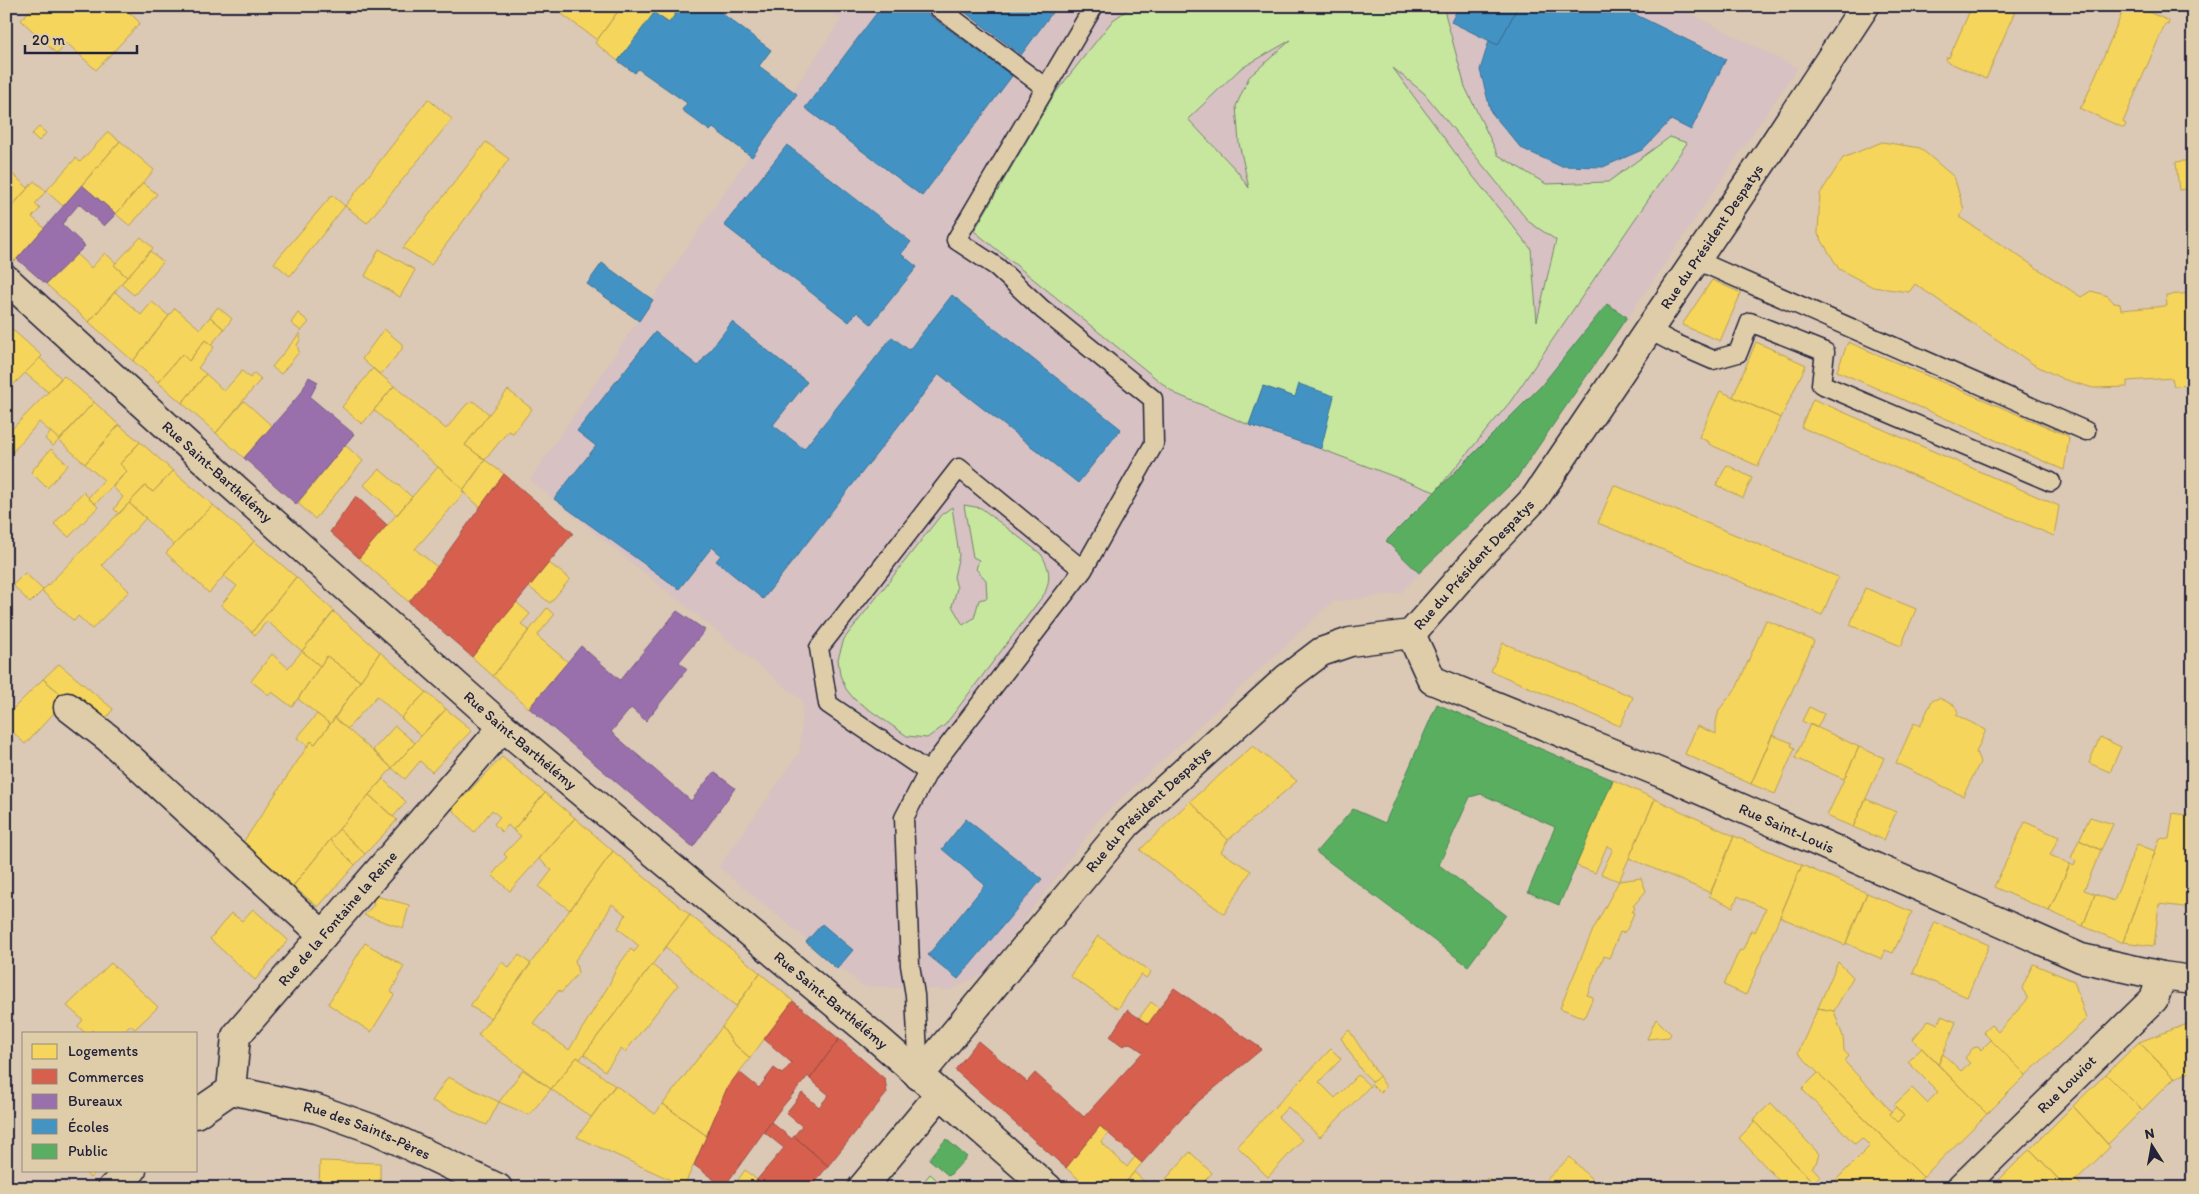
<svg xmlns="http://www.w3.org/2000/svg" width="2199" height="1194" font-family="Itim,sans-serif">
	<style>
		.built { fill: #d7c1c2 }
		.green { fill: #c7e79f; stroke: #74846d; fill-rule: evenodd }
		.homes { fill: #f6d55c; stroke: #b69f52; fill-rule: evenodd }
		.shops { fill: #d6604d; stroke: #a04d48 }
		.offices { fill: #9970ab; stroke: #755989 }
		.schools { fill: #4393c3; stroke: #39719a }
		.public { fill: #5aae61; stroke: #498456 }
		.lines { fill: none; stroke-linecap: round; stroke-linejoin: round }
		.service-casing { stroke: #22223b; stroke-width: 21 }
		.minor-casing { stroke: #22223b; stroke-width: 31 }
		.tertiary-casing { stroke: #22223b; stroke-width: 31 }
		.secondary-casing { stroke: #22223b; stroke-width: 31 }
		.service { stroke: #dfcdaa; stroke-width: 18 }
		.minor { stroke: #dfcdaa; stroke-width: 28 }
		.tertiary { stroke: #dfcdaa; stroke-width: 28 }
		.secondary { stroke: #dfcdaa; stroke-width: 28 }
		.labels { text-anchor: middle; stroke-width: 5; stroke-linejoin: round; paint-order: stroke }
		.street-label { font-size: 15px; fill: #22223b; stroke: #dfcdaa }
	</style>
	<rect width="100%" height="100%" fill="#dbc8b5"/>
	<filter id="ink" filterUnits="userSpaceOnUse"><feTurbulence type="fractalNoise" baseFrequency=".02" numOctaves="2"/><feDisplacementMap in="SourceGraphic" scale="10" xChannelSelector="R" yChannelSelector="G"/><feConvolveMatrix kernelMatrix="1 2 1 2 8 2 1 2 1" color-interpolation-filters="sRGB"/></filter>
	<g filter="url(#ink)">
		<path class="built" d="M820 6H1675L1797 68 1629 316 1516 479 1400 593 1332 602 1099 819 985 973 949 990 863 986 719 867 800 752 803 701 530 480 841 20Z"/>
		<path class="green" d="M1133 6H1443L1465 87 1498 155 1546 184 1608 182 1670 137 1687 143 1510 402 1435 492 1321 449 1295 397 1263 386 1249 425 1174 393 974 231 1053 96 1113 20ZM1291 40 1249 77 1236 106 1239 143 1249 188 1237 171 1188 119 1240 69ZM1393 68 1424 93 1529 222 1556 240 1537 321 1531 249 1464 165Z
			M964 505 981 508 1041 554C1050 569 1051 577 1045 593L945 725 927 738 907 736 854 699 846 689 840 675 838 659 844 639 941 515 952 507 959 555 954 577 957 588 952 606 963 625 974 618 979 600 987 598 986 580 976 569 979 560 973 557Z
			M930 1174 946 1188H919Z"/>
		<path class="homes" d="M28 6H123L140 23 96 70 67 43 57 54 21 20 31 9Z
			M551 6H622L597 40Z
			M622 6H678L680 8 669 23 654 13 618 61 595 43Z
			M1972 6H2017L1986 79 1946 61 1947 57 1949 58Z
			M2125 6H2135L2169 21 2168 25 2165 24 2123 122 2126 124 2124 128 2079 108 2083 105Z
			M6 90 15 98 6 108Z
			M428 99 452 119 367 223 345 206Z
			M39 127 46 133 39 141 32 134Z
			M108 132 120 141 63 206 46 191 76 158 80 162Z
			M120 141 154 170 116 214 82 185Z
			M486 142 509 159 431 265 403 248Z
			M1882 142 1920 148 1954 177 1964 210 1959 217 2081 297 2091 291 2108 296 2114 303 2120 304 2121 310 2167 306 2166 295 2193 293V385L2174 386 2172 378 2127 381V387L2093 388 2063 379 2033 364 1915 284 1909 292 1873 287 1839 269 1818 234 1820 194 1843 158Z
			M2193 160V188L2179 190 2176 162Z
			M6 168 28 188 6 213Z
			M34 181 46 191 35 204 40 209 32 217 44 228 15 261 6 253V213Z
			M143 183 157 194 130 226 116 214Z
			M332 195 345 206 290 276 274 263Z
			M141 237 153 248 127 277 114 265Z
			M379 249 415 270 400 297 365 276Z
			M150 251 163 262 134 295 121 284Z
			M105 253 116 263 114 265 127 277 89 322 46 284 76 254 91 268Z
			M1712 280 1741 293 1720 341 1682 325Z
			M115 292 141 315 152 302 169 316 133 361 89 322Z
			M218 307 232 319 224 329 210 317Z
			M175 308 200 329 210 317 224 329 211 345 205 340 189 361 182 354 158 382 133 361Z
			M298 313 309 322 301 331 291 323Z
			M6 324 42 356 6 392Z
			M384 329 402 344V349L380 375 362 359Z
			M300 333V340L297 345 299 352 281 374 272 367Z
			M205 340 214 347 198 368 206 374 182 403 158 382 182 354 189 361Z
			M1756 342 1806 365 1781 418 1733 397Z
			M1848 342 2066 435 2069 438 2064 470 1837 371Z
			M40 358 61 378 48 392 25 373Z
			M373 368 394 386 362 424 342 407Z
			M242 371 250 378 254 373 261 379 216 433 182 403 206 374 224 391Z
			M64 376 94 402 60 440 39 422 8 457 6 455V435Z
			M394 386 446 429 467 404 473 401 489 414 465 445 485 460 464 490 374 410Z
			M508 390 532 409 513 433 508 431 485 460 465 445Z
			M1720 391 1781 418 1758 466 1709 444V442L1699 437Z
			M1813 399 2059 506 2054 536 1801 427Z
			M244 401 272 426 244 458 216 433Z
			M94 402 119 425 85 464 59 440Z
			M119 425 140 442 120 464 127 471 95 504 88 498 104 480 85 464Z
			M51 432 59 440 53 446 45 439Z
			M140 442 173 471 153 492 145 486 119 514 114 509 123 497 113 487 127 471 120 464Z
			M345 445 363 461 315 519 298 503Z
			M51 449 68 465 47 488 31 472Z
			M485 460 504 474 480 507 462 491Z
			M1727 465 1752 478 1743 498 1716 485Z
			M438 467 464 490V493L415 549 437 567 409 602 359 558Z
			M379 469 412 497 397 515 364 485Z
			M173 471 213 505 174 545 129 503 145 486 153 492Z
			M1614 485 1838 577 1822 615 1598 523Z
			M83 492 98 507 69 537 54 524Z
			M129 503 146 518 102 565 129 591 92 629 78 616 74 621 42 591Z
			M213 505 254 541 209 593 166 553Z
			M254 541 296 577 252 632 221 605 237 586 224 576Z
			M549 563 570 579 550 603 529 587Z
			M25 573 43 590 30 603 13 585Z
			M296 577 334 611 302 651 267 621 255 635 252 632Z
			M1865 588 1916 609 1901 646 1850 625Z
			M516 602 530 614 521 624 529 630 493 676 472 657Z
			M547 608 554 615 537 636 568 662 529 708 493 676Z
			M334 612 380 652 360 681 327 656 320 666 302 651Z
			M1766 620 1814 641 1751 784 1685 754 1697 726 1716 734V723L1719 710 1737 687Z
			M1503 643 1633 697 1620 726 1491 671Z
			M302 651 320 666 292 707 272 692 269 695 251 681 272 654 288 668Z
			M380 652 426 692 401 718 377 696 347 729 335 718Z
			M327 656 360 681 330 724 298 699Z
			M59 664 113 709 100 726 43 679Z
			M43 679 67 699 25 744 6 725V716Z
			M426 692 446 709 421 736 401 718Z
			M1939 698 1954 705 1958 712 1956 715 1986 730 1976 752 1980 762 1963 796 1896 763 1914 723 1920 726 1932 701Z
			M1809 707 1824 714 1817 728 1802 721Z
			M446 709 472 730 432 772 420 761 405 779 392 768Z
			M317 714 330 724 315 744 311 741 308 746 297 738Z
			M335 718 392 768 339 829 293 886 242 844 311 741 315 744Z
			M1810 724 1859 747 1844 779 1795 758Z
			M395 726 415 743 392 768 373 750Z
			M1772 735 1792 743 1791 746 1795 748 1775 794 1751 784Z
			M2100 737 2121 747 2110 772 2089 763Z
			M1253 746 1297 781 1228 840 1190 801Z
			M1859 747 1884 758 1853 827 1827 816Z
			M502 757 545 793 513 830 508 825 502 832 494 824 500 817 492 810 474 832 452 809Z
			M383 779 406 802 393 817 369 795Z
			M1613 780 1655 799 1619 881 1601 874 1613 849 1607 846 1595 873 1575 865Z
			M545 793 575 818 510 891 492 875 507 857 504 854 521 836 513 830Z
			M369 795 397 820 365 854 339 829Z
			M1655 799 1734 836 1711 893 1629 858Z
			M1866 799 1896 812 1884 840 1853 827Z
			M1190 801 1228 840 1221 852 1251 871 1224 914 1140 850Z
			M2173 813 2193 816V908L2159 904 2154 946 2123 942 2160 838 2169 839Z
			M2090 817 2113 824 2101 850 2079 840Z
			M575 818 613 851 570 910 539 887 552 870 539 859Z
			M2025 822 2059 837 2050 855 2070 864 2049 911 1994 887Z
			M339 829 365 854 355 865 330 840Z
			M1734 836 1802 865 1746 995 1724 985 1739 951 1743 950 1751 930 1755 932 1766 909 1738 896 1733 907 1709 896Z
			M330 840 355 865 318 907 293 886Z
			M2079 840 2101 850 2084 890 2095 894 2083 926 2049 911 2070 864 2074 866 2076 861 2071 858Z
			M2137 844 2155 851 2123 942H2121L2083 926 2095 894 2114 901Z
			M613 851 690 915 580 1059 577 1057 551 1089 478 1035ZM612 904 626 915 618 928 639 946 634 952 631 949 617 967 609 985 569 1050 533 1023 559 990 561 993 578 973 575 960 595 935Z
			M1802 865 1867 893 1845 945 1780 917Z
			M1641 878 1646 891 1633 906 1635 908 1632 912 1634 913 1627 929 1623 933 1620 932 1609 958 1604 956 1587 995 1593 997 1584 1018 1560 1008 1593 930 1619 881Z
			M1867 893 1912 912 1893 953 1885 950 1882 959 1846 943Z
			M372 895 409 905 403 928 364 915 374 905Z
			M253 909 288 940 255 980 210 939 231 913 242 921Z
			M690 915 760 973 736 1006 699 977 666 947Z
			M1935 922 1989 945 1967 997 1913 973Z
			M1098 936 1151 972 1146 978 1141 974 1118 1009 1070 976Z
			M365 943 404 966 391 992 394 995 371 1032 328 1004Z
			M519 955 531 964 490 1018 470 1006 502 962 509 968Z
			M1838 962 1853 977 1834 1011 1818 1008Z
			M111 963 158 1007 135 1029 130 1025 121 1033H95L92 1030 91 1033H85L78 1026 83 1020 67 1006Z
			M2033 964 2074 981 2086 1019 2026 1075 1983 1032 1991 1025 1998 1032 2028 999 2022 988Z
			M652 965 678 985 625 1052 621 1049 605 1071 584 1054Z
			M760 973 793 1001 750 1058 733 1043 722 1027Z
			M1151 1002 1159 1008 1148 1024 1139 1018Z
			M1818 1008 1834 1011 1843 1037 1844 1051 1849 1056 1844 1061 1891 1111 1889 1114 1897 1122 1904 1116 1894 1105 1912 1088 1927 1103 1938 1092 1908 1062 1922 1048 1987 1114 1923 1177 1798 1053Z
			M1941 1016 1956 1022 1938 1065 1913 1039 1929 1020 1938 1024Z
			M1656 1019 1671 1034 1669 1037 1647 1039Z
			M2193 1022V1071L2174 1078 2139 1042Z
			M722 1027 733 1043 750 1058 727 1088 707 1136 663 1104Z
			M1349 1030 1379 1076 1373 1082 1361 1070 1341 1038Z
			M1991 1040 2026 1075 1987 1114 1938 1065 1943 1054 1961 1071 1970 1063 1965 1058 1973 1048 1978 1047 1981 1050Z
			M2139 1042 2174 1078 2142 1110 2106 1074Z
			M1331 1049 1341 1059 1319 1082 1335 1098 1358 1075 1370 1086 1320 1137 1288 1107 1278 1117 1302 1140 1268 1177 1237 1146Z
			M577 1057 615 1086 591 1117 551 1089Z
			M523 1070 551 1089 529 1115 499 1102Z
			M1818 1073 1923 1177 1912 1188H1828L1870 1146 1862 1138 1855 1144 1802 1089Z
			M2106 1074 2142 1110 2108 1144 2073 1106Z
			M1379 1076 1386 1087 1380 1093 1371 1084Z
			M448 1077 499 1102 487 1125 432 1101Z
			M615 1085 655 1114 663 1104 707 1136 684 1186 577 1137Z
			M1771 1103 1819 1154 1816 1163 1812 1167 1820 1176 1813 1182 1753 1120Z
			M2073 1106 2110 1147 2076 1180 2084 1188H2067L2030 1149Z
			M1896 1107 1904 1116 1897 1122 1889 1114Z
			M1753 1120 1813 1182 1818 1188H1808L1801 1181 1795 1188H1786L1739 1138 1754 1123Z
			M1100 1126 1108 1133 1101 1142 1127 1167 1135 1157 1142 1163 1121 1188H1089L1066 1168Z
			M2030 1149 2067 1188H1991Z
			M1190 1152 1212 1173 1198 1188H1158Z
			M1570 1157 1600 1188H1538Z
			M320 1161 380 1163V1188H319Z
			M83 1170H98L90 1178Z
			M745 1170 757 1180 755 1182 761 1188H742L736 1183Z
			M1134 1172 1151 1188H1121Z
			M1487 1178 1498 1188H1483Z"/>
		<path class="shops" d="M504 474 573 533 472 657 409 602 437 567Z
			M356 496 387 525 359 558 330 532Z
			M1174 988 1262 1049 1194 1105 1142 1163 1100 1126 1066 1168 955 1070 978 1041 1027 1082 1035 1073 1084 1117 1143 1052 1130 1043 1123 1046 1110 1037 1127 1010 1148 1024Z
			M793 1001 839 1039 810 1079 808 1076 778 1112 724 1187 694 1165 727 1088 739 1072 759 1088 774 1068 782 1074 792 1063 764 1039Z
			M839 1039 885 1079 887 1093 828 1166 794 1136 802 1126 786 1113 802 1093 819 1107 829 1095 810 1079Z
			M771 1122 792 1139 794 1136 828 1166 810 1188H761L755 1182 784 1148 764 1132Z
			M1205 1181 1212 1188H1198Z"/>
		<path class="offices" d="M82 185 116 214 104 226 79 204 62 224 85 246 46 284 17 259Z
			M309 377 318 382 310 397 354 434 296 504 244 458 301 393Z
			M677 611 705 630 679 662 687 669 646 721 631 708 611 732 691 801 714 772 735 788 693 847 529 708 581 646 620 680Z"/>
		<path class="schools" d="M681 6H712L771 50 759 66 797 94 752 157 713 128 710 131 682 110 687 103 638 69 635 73 618 61 654 13 669 23Z
			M882 6H917L1012 76 922 196 805 108Z
			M957 6H1057L1021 55Z
			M1459 6H1518L1498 45 1451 22Z
			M1518 6H1618L1726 59 1691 130 1671 120 1642 150 1603 167 1560 166 1521 148 1491 112 1480 70 1489 41 1498 45Z
			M787 145 911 242 901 254 917 267 871 324 857 312 849 322 724 225Z
			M602 263 653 300 639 321 587 284Z
			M952 295 1121 429 1078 483 939 374 763 599 716 561 721 555 712 547 679 589 554 499 596 446 577 431 655 332 698 366 732 322 807 382 773 425 804 449 892 337 909 350Z
			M1299 384 1334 396 1321 449 1249 425 1263 386 1295 397Z
			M966 819 1042 879 958 979 928 955 985 885 942 849Z
			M822 924 853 950 837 969 806 942Z"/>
		<path class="public" d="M1607 304 1627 317 1516 479 1419 573 1386 541 1541 386Z
			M1437 704 1613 780 1559 905 1528 892 1555 827 1481 794 1470 797 1439 865 1506 915 1468 966 1316 852 1353 809 1385 823Z
			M946 1139 967 1157 949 1176 929 1159Z"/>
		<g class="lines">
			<defs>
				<path id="service" d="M936 6 1046 88
					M1696 260 2086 431
					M1649 330 1674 343 1713 360 1738 353 1750 322 1825 352 1821 384 2051 482
					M1083 570 1154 444 1153 399 1042 309 997 267 956 240 1094 6
					M919 1076 915 995 910 965 904 818 928 772 828 704 819 648 959 468 1083 570 928 772"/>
				<g id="minor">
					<path d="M68 707 108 738 323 935"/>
					<path id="s1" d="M231 1090 317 1109 376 1130 498 1188"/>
					<path id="s2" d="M196 1114 231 1090 236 1036 503 727"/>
					<path d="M112 1188 132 1170"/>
					<path d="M862 1188 940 1094"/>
					<path id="s3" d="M1961 1188 2154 999 2162 976"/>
				</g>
				<g id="tertiary">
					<path id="s4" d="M919 1076 1127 824 1287 678 1321 652 1350 642 1411 634 1475 561 1535 498 1763 161 1865 6"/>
				</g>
				<g id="secondary">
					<path id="s5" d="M6 279 227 481 503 727 880 1041 1048 1188"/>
					<path id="s6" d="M1411 634 1432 680 1666 775 2081 958 2162 976 2193 980"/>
				</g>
			</defs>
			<use href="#service" class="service-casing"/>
			<use href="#minor" class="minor-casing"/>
			<use href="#tertiary" class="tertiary-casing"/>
			<use href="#secondary" class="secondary-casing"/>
			<use href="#service" class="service"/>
			<use href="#minor" class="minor"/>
			<use href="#tertiary" class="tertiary"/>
			<use href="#secondary" class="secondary"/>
		</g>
	</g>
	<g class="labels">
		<g class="street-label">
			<text dy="5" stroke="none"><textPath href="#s4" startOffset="1178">Rue du Président Despatys</textPath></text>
			<text dy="5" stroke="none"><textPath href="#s5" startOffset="286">Rue Saint-Barthélémy</textPath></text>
			<text dy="5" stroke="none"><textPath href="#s4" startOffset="772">Rue du Président Despatys</textPath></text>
			<text dy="5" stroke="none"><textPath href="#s5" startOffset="691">Rue Saint-Barthélémy</textPath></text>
			<text dy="5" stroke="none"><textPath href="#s4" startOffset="352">Rue du Président Despatys</textPath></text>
			<text dy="5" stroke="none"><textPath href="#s6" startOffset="435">Rue Saint-Louis</textPath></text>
			<text dy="5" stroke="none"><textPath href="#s2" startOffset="252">Rue de la Fontaine la Reine</textPath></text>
			<text dy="5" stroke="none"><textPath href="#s5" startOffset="1096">Rue Saint-Barthélémy</textPath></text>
			<text dy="5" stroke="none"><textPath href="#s3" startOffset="148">Rue Louviot</textPath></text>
			<text dy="5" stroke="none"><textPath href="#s1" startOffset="142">Rue des Saints-Pères</textPath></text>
		</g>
	</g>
	<rect width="2199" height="1194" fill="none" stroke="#dfcdaa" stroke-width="25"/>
	<rect x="12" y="12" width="2174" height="1169" fill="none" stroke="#22223b" stroke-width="2" filter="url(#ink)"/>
	<rect x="22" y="1032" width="175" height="140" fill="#dfcdaa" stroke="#93897e"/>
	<rect x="32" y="1044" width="25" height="15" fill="#f6d55c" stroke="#93897e"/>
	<text x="68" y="1056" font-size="15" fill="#22223b">Logements</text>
	<rect x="32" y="1069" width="25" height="15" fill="#d6604d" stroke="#93897e"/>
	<text x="68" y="1082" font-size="15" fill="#22223b">Commerces</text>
	<rect x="32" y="1094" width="25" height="15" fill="#9970ab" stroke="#93897e"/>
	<text x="68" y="1106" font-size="15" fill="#22223b">Bureaux</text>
	<rect x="32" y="1119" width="25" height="15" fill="#4393c3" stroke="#93897e"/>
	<text x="68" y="1132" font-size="15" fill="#22223b">Écoles</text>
	<rect x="32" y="1144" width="25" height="15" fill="#5aae61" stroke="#93897e"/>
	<text x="68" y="1156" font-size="15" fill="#22223b">Public</text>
	<g transform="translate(2152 1146) rotate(349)" stroke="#dfcdaa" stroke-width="4" paint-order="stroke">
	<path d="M0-4L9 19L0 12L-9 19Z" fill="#22223b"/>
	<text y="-8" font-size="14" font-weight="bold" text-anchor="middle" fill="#22223b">N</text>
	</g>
	<path d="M25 45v8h112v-8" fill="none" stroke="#22223b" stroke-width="2.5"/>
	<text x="32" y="45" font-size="15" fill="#22223b" stroke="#dfcdaa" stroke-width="4" paint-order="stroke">20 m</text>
</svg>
